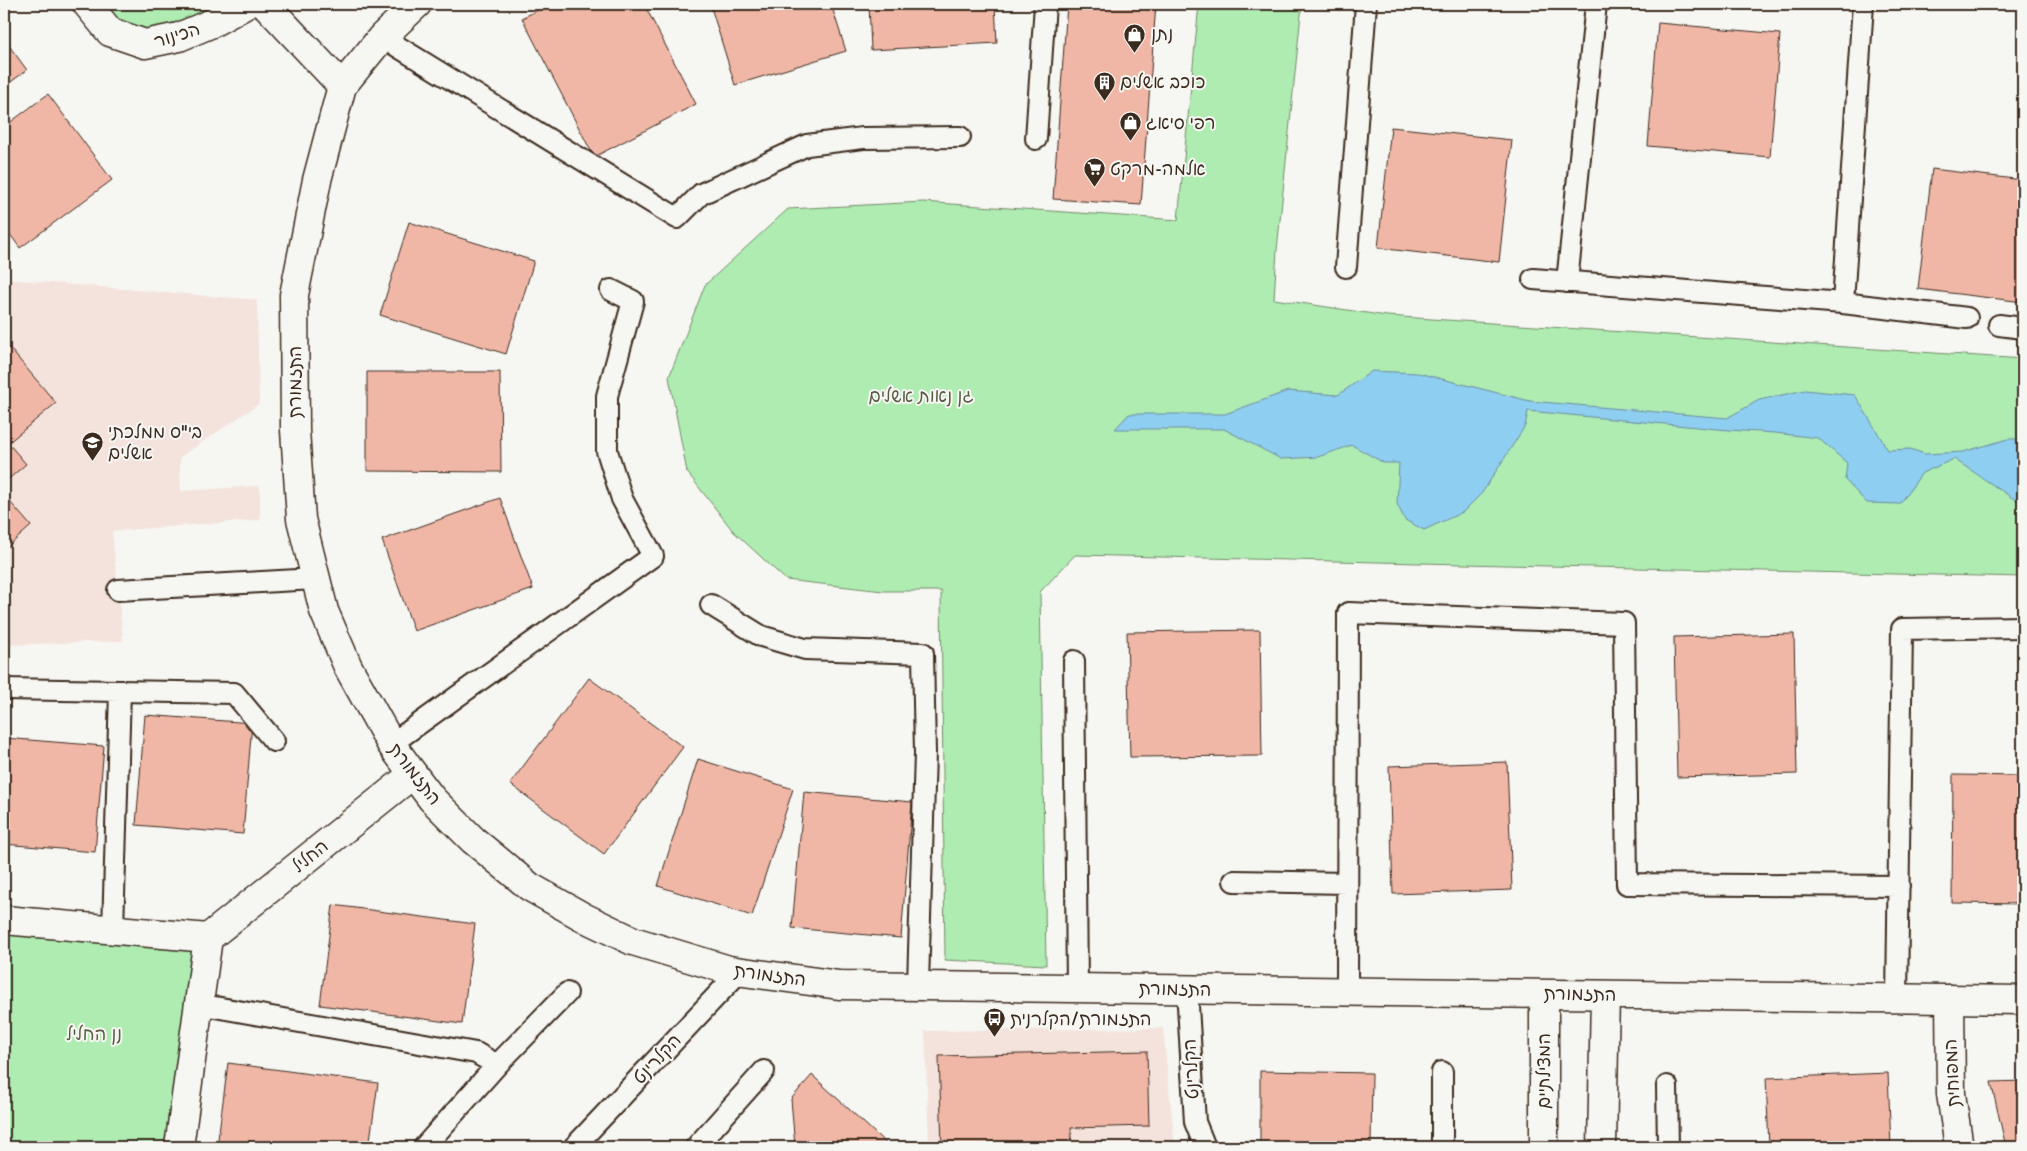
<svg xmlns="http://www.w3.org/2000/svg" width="2027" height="1151" font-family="'Balsamiq Sans','Playpen Sans Hebrew',sans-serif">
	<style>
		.built { fill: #f4e3dc }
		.green { fill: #aeecb2; stroke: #748b68 }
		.water { fill: #8ecef0; stroke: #6d8c9c }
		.building { fill: #f0b7a7; stroke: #3b2a1e }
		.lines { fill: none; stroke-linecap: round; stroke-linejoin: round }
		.lane-casing { stroke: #3b2a1e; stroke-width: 24 }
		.street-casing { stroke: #3b2a1e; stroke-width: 31 }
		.secondary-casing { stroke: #3b2a1e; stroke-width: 31 }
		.lane { stroke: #f6f6f2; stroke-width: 20 }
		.street { stroke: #f6f6f2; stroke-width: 28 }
		.secondary { stroke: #f6f6f2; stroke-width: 28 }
		.labels { text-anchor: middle; stroke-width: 4; stroke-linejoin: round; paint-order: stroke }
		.poi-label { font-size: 18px; fill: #3b2a1e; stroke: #f6f6f2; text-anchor: start }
		.street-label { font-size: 18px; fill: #3b2a1e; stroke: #f6f6f2 }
		.park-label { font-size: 18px; fill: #585a43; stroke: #f6f6f2 }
	</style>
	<rect width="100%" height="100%" fill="#f6f6f2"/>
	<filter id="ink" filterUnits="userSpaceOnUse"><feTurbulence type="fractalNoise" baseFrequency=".02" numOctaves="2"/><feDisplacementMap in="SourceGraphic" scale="10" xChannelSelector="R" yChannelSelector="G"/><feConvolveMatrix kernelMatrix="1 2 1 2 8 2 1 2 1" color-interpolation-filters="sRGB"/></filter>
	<g filter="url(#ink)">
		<path class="built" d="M4 279 257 300 259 404 180 457V466L181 491 260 486V520L112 531 123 641 4 645Z
			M1163 1028 1175 1147H929L925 1031Z"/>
		<path class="green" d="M100 4H226L208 14 146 34 116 24Z
			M1199 4H1302L1277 250 1274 299 1387 316 2023 359V577L1075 555 1040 592 1046 965 945 960 941 591H883L786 580 733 531 687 472 669 377 705 285 788 209 923 202 1178 220Z
			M4 934 198 948 169 1147H4Z"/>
		<path class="water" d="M1372 371 1418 373 1530 401 1727 418 1759 400 1805 390 1855 395 1888 450 1910 449 1925 454 1963 452 2008 439H2023V505L1954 459 1922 473 1900 504 1867 503 1845 480 1847 463 1818 438 1775 433 1728 430 1528 411 1525 426 1482 493 1463 512 1424 530 1405 520 1397 504 1399 463H1384L1352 445 1318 457 1281 459 1224 429H1115L1129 414H1225L1288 391 1338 395Z"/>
		<path class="building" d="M550 4H644L696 104 594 157 522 18Z
			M710 4H831L846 51 735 85Z
			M869 4H995L997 43 871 50Z
			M1067 4H1156L1141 205 1053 199Z
			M1658 23 1780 34 1770 157 1648 146Z
			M4 39 27 70 4 87Z
			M48 94 112 180 20 248 4 226V127Z
			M1391 127 1512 140 1499 262 1378 248Z
			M1932 169 2023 180V302L1918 289Z
			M409 222 534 261 506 354 380 315Z
			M6 344 56 403 8 443 26 464 4 483V346Z
			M367 372H500L501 472 367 471Z
			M4 495 31 526 4 550Z
			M500 498 533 589 414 631 382 540Z
			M1260 630 1262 756 1130 757 1127 632Z
			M1794 634 1797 774 1677 777 1674 637Z
			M589 678 683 747 604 854 510 784Z
			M145 715 252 723 243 834 136 825Z
			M4 738 104 746 95 852 4 844Z
			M698 759 793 789 752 916 658 886Z
			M1507 762 1512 890 1393 894 1389 766Z
			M1953 775 2023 776V904L1952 903Z
			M804 792 912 802 901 938 792 928Z
			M333 905 475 924 462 1024 320 1005Z
			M1147 1051 1149 1126 1071 1128 1072 1147H942L939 1056Z
			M228 1063 378 1083 369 1147H217Z
			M1260 1071 1372 1073 1371 1147H1260Z
			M1888 1073 1891 1147H1769L1766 1078Z
			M812 1075 890 1147H795L791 1099Z
			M2023 1081V1147H2006L1991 1082Z"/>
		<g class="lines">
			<defs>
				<path id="lane" d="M382 37 677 218 701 194 807 145 863 138 960 137
					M1036 139 1045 4
					M1346 267 1366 4
					M1533 279 1843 303 1967 318
					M1567 282 1596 4
					M1843 303 1863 4
					M1999 325 2023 328
					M118 590 315 579
					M711 605 761 636 805 649 923 653 925 753 918 984
					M1074 661 1077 988
					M4 689 234 693 274 741
					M391 744 653 556 622 499 607 451V396L633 301 611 290
					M1234 881 1347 883
					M113 930 120 691
					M1187 989 1195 1122 1205 1147
					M1347 991 1348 613 1624 623 1627 884 1899 886
					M1897 998 1902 629 2023 627
					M198 1004 476 1053 497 1065
					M1667 1086 1668 1147
					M424 1147 497 1065 567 993
					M574 1147 739 972
					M696 1147 764 1071
					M1442 1147V1072"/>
				<path id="street" d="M87 4 110 32 145 44 179 37 212 23 247 4
					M265 4 342 86
					M4 920 208 938
					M1950 999 1951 1094 1959 1147
					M179 1147 208 938 413 774"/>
				<path id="secondary" d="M417 4 382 37 342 86 317 180 294 295 295 430 301 519 324 611 348 667 391 744 413 774 432 799 473 840 530 887 585 918 633 941 729 970 839 985 2023 1000
					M1544 994V1147
					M1602 1147 1605 995"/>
			</defs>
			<use href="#lane" class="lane-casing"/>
			<use href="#street" class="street-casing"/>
			<use href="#secondary" class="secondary-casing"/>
			<use href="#lane" class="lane"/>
			<use href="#street" class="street"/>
			<use href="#secondary" class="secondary"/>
		</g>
	</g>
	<defs>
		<symbol id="shop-pin" viewBox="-11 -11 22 30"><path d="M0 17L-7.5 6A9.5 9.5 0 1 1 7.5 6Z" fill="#3b2a1e" stroke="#f6f6f2"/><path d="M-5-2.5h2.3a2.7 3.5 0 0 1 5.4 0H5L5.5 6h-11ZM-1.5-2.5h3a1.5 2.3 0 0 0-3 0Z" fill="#fff"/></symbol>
		<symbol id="building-pin" viewBox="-11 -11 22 30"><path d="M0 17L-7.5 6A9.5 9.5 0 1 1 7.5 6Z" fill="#3b2a1e" stroke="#f6f6f2"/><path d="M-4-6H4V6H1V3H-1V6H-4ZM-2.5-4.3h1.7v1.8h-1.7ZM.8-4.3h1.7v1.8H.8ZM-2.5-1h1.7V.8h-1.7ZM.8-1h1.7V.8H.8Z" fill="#fff"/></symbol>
		<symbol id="supermarket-pin" viewBox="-11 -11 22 30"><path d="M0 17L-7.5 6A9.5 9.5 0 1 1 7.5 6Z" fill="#3b2a1e" stroke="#f6f6f2"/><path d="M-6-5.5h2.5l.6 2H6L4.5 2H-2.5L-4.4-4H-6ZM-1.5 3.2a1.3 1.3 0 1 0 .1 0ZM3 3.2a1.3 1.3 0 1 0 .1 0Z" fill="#fff"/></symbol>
		<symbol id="school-pin" viewBox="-11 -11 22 30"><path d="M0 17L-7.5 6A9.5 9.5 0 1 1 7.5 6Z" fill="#3b2a1e" stroke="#f6f6f2"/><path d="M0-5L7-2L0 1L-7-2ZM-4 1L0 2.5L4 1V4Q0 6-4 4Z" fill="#fff"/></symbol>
		<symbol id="bus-pin" viewBox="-11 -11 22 30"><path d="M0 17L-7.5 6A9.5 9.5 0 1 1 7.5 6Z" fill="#3b2a1e" stroke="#f6f6f2"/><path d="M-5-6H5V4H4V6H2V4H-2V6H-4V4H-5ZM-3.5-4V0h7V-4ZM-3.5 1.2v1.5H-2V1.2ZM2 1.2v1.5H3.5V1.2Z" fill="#fff"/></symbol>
	</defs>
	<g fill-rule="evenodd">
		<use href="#shop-pin" x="1122" y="22" width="25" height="34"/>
		<use href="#building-pin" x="1092" y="70" width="25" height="34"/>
		<use href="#shop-pin" x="1118" y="110" width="25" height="34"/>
		<use href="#supermarket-pin" x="1082" y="156" width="25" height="34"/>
		<use href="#school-pin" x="80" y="430" width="25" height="34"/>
		<use href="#bus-pin" x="982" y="1006" width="25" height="34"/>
	</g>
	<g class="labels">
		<g class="poi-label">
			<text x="1151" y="40">נתן</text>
			<text x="1120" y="88">כוכב אשלים</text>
			<text x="1146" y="129">רפי סיאג</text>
			<text x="1110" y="175">אלמה-מרקט</text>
			<text x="108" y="438">בי"ס ממלכתי<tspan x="108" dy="21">אשלים</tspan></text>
			<text x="1010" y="1025">התזמורת/הקלרנית</text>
		</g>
		<g class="street-label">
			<text transform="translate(177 35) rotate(-17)" y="6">הכינור</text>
			<text transform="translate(295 382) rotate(-90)" y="6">התזמורת</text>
			<text transform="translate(415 774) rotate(52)" y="6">התזמורת</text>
			<text transform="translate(310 856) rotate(-39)" y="6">החליל</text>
			<text transform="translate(770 975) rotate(8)" y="6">התזמורת</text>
			<text transform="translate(1175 989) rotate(1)" y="6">התזמורת</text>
			<text transform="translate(1580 994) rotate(1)" y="6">התזמורת</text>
			<text transform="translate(657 1059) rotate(-47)" y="6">הקלרינט</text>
			<text transform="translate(1191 1069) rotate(-93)" y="6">הקלרינט</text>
			<text transform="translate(1544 1071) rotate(-90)" y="6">המצילתיים</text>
			<text transform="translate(1952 1073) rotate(-93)" y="6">המפוחית</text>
		</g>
		<g class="park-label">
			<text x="921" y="402">גן נאות אשלים</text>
			<text x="94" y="1040">נן החליל</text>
		</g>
	</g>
	<rect width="2027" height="1151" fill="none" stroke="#f6f6f2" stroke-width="20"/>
	<rect x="10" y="10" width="2007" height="1131" fill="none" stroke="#3b2a1e" stroke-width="2" filter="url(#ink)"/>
</svg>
